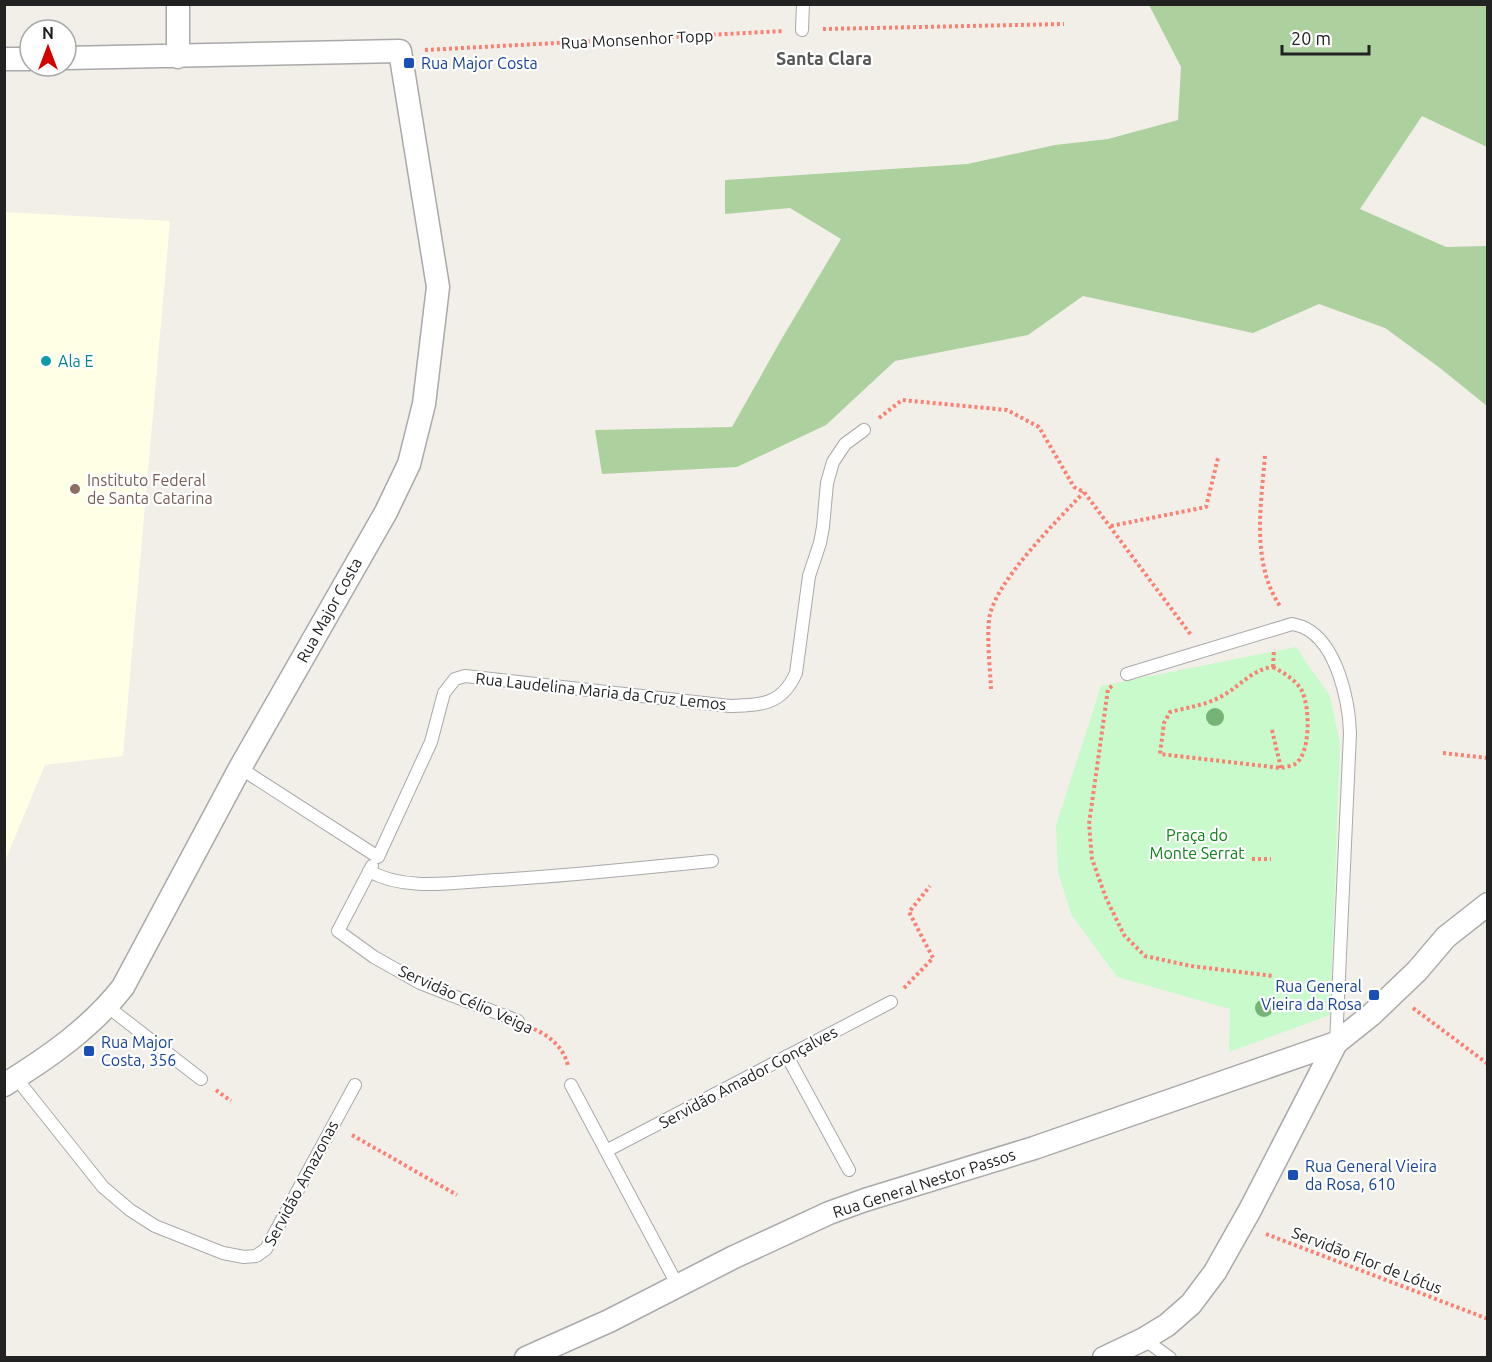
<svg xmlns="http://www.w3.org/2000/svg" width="1492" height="1362" font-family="Ubuntu,sans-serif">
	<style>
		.education { fill: #ffffe5 }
		.forest { fill: #add19e }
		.park { fill: #c8facc }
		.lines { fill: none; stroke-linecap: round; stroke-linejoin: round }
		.service-casing { stroke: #a9a9a9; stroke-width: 14 }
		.minor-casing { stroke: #a9a9a9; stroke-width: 25 }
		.path { stroke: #fa8072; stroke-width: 4; stroke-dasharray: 3 3; stroke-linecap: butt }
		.service { stroke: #fff; stroke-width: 12 }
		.minor { stroke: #fff; stroke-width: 22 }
		.tree { fill: #74b475 }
		.transit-dot { fill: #1a4fb4; stroke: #fff; stroke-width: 2 }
		.culture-dot { fill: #0f9aa8; stroke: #fff; stroke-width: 2 }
		.education-dot { fill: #8d6e63; stroke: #fff; stroke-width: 2 }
		.labels { text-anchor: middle; stroke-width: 4.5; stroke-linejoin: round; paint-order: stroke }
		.street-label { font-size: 16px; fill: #222; stroke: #fff }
		.transit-label { font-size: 16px; fill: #164399; stroke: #fff; text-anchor: start }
		.culture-label { font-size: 16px; fill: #0d838f; stroke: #fff; text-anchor: start }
		.education-label { font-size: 16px; fill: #785e54; stroke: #fff; text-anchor: start }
		.park-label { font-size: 16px; fill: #0c8416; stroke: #fff }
		.neighbourhood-label { font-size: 18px; font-weight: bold; fill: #555; stroke: #fff }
	</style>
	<rect width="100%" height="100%" fill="#f2efe9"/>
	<path class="education" d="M5 212 170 221 123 756 45 765 5 861Z"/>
	<path class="forest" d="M1149 5H1487V147L1422 116 1360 209 1446 247 1487 246V406L1440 368 1385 328 1319 304 1253 333 1083 296 1028 335 895 361 826 425 737 467 602 474 595 430 732 427 781 340 841 239 790 208 725 214V180L967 164 1055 145 1108 139 1178 120 1181 67Z"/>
	<path class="park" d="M1296 647 1330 696 1340 744 1330 1015 1229 1052 1230 1009 1117 977 1071 914 1058 872 1056 825 1101 686Z"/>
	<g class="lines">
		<defs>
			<path id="service" d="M802 30 803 4
				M1127 674 1292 624C1296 625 1301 626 1305 628 1337 644 1349 701 1350 733L1336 1043
				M240 768 378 857 431 742 444 693 455 679 465 676 730 706C761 705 782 705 796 673L809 576 820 543 823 527 827 483 833 462 845 444 864 430
				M372 866 338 931 374 957 420 983 518 1021
				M369 871C406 892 455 882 496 880 568 876 640 868 712 861
				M108 1007 201 1079
				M787 1056 849 1170
				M16 1078 103 1187 130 1210 155 1226 223 1253 244 1257 256 1256 266 1249 355 1085
				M571 1085 678 1286
				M606 1151 891 1002
				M1144 1339 1170 1358"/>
			<path id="minor" d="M178 4V57
				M4 59H30
				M4 1085C48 1058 91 1028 123 987L240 768 386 512 409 464 424 404 438 287 400 51 66 58
				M526 1358 609 1321 734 1257 829 1213 865 1200 1034 1148 1336 1043
				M1104 1358 1144 1339 1167 1325 1191 1304 1215 1272 1250 1210 1336 1043 1371 1015 1417 971 1446 937 1488 904"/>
		</defs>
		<use href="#service" class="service-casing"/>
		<use href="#minor" class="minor-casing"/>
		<path class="path" d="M823 29 1064 24
			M425 50 783 31
			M879 418 902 400 1007 410 1039 427 1074 487 1084 492 1191 635
			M1265 456C1261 504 1251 563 1280 606
			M1111 526 1206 507 1218 458
			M1273 667C1284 673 1296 680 1302 691 1310 707 1311 754 1295 764 1291 766 1285 767 1281 768L1160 754 1164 723 1170 712C1189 707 1207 705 1224 695 1241 685 1253 669 1273 667Z
			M1273 667 1274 649
			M1112 686 1108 689 1089 824 1092 859 1106 898 1124 935 1145 956 1191 966 1273 976
			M991 689C990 667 987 642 989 620 993 583 1058 520 1084 492
			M1272 730 1281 768
			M1443 753 1488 758
			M1252 859H1271
			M904 988 933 958 909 912 930 886
			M1413 1008 1488 1064
			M534 1029C550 1036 564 1048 568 1066
			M216 1090 231 1101
			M352 1135 457 1195
			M1266 1234 1488 1319"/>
		<use href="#service" class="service"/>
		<use href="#minor" class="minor"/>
	</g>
	<g class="tree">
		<circle cx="1215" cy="717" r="9"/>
		<circle cx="1264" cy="1008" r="9"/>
	</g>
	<g class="transit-dot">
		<rect x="403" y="57" width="12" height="12" rx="3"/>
		<rect x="1368" y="989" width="12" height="12" rx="3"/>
		<rect x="83" y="1045" width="12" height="12" rx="3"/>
		<rect x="1287" y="1169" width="12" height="12" rx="3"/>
	</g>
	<circle class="culture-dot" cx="46" cy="361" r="6"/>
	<circle class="education-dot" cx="75" cy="489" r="6"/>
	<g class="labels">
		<g class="street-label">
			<text transform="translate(637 39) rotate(-3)" y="6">Rua Monsenhor Topp</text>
			<text transform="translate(329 610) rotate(-61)" y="6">Rua Major Costa</text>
			<text transform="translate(601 691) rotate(6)" y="6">Rua Laudelina Maria da Cruz Lemos</text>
			<text transform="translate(466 999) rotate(24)" y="6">Servidão Célio Veiga</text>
			<text transform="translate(748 1077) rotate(-28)" y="6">Servidão Amador Gonçalves</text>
			<text transform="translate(301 1183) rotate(-62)" y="6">Servidão Amazonas</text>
			<text transform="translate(924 1183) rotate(-18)" y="6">Rua General Nestor Passos</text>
			<text transform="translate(1367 1260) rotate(21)" y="6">Servidão Flor de Lótus</text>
		</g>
		<g class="transit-label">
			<text x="421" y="69">Rua Major Costa</text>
			<text x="1362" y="992" text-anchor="end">Rua General<tspan x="1362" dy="18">Vieira da Rosa</tspan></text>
			<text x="101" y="1048">Rua Major<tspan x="101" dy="18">Costa, 356</tspan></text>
			<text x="1305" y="1172">Rua General Vieira<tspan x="1305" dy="18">da Rosa, 610</tspan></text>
		</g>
		<g class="culture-label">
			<text x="58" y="367">Ala E</text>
		</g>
		<g class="education-label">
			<text x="87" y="486">Instituto Federal<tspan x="87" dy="18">de Santa Catarina</tspan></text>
		</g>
		<g class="park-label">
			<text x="1197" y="841">Praça do<tspan x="1197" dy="18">Monte Serrat</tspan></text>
		</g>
		<g class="neighbourhood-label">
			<text x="824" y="65">Santa Clara</text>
		</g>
	</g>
	<rect width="1492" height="1362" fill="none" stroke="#222222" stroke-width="12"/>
	<g transform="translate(48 48)"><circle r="28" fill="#ffffff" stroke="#a7a7a7" stroke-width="1.5"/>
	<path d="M0-4.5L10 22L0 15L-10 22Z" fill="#d40000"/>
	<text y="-9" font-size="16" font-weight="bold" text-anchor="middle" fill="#222222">N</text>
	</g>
	<path d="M1282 45v9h87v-9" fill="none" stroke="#222222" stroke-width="3"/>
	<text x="1291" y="45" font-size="18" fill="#222222" stroke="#ffffff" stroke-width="4.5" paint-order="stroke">20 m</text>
</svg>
